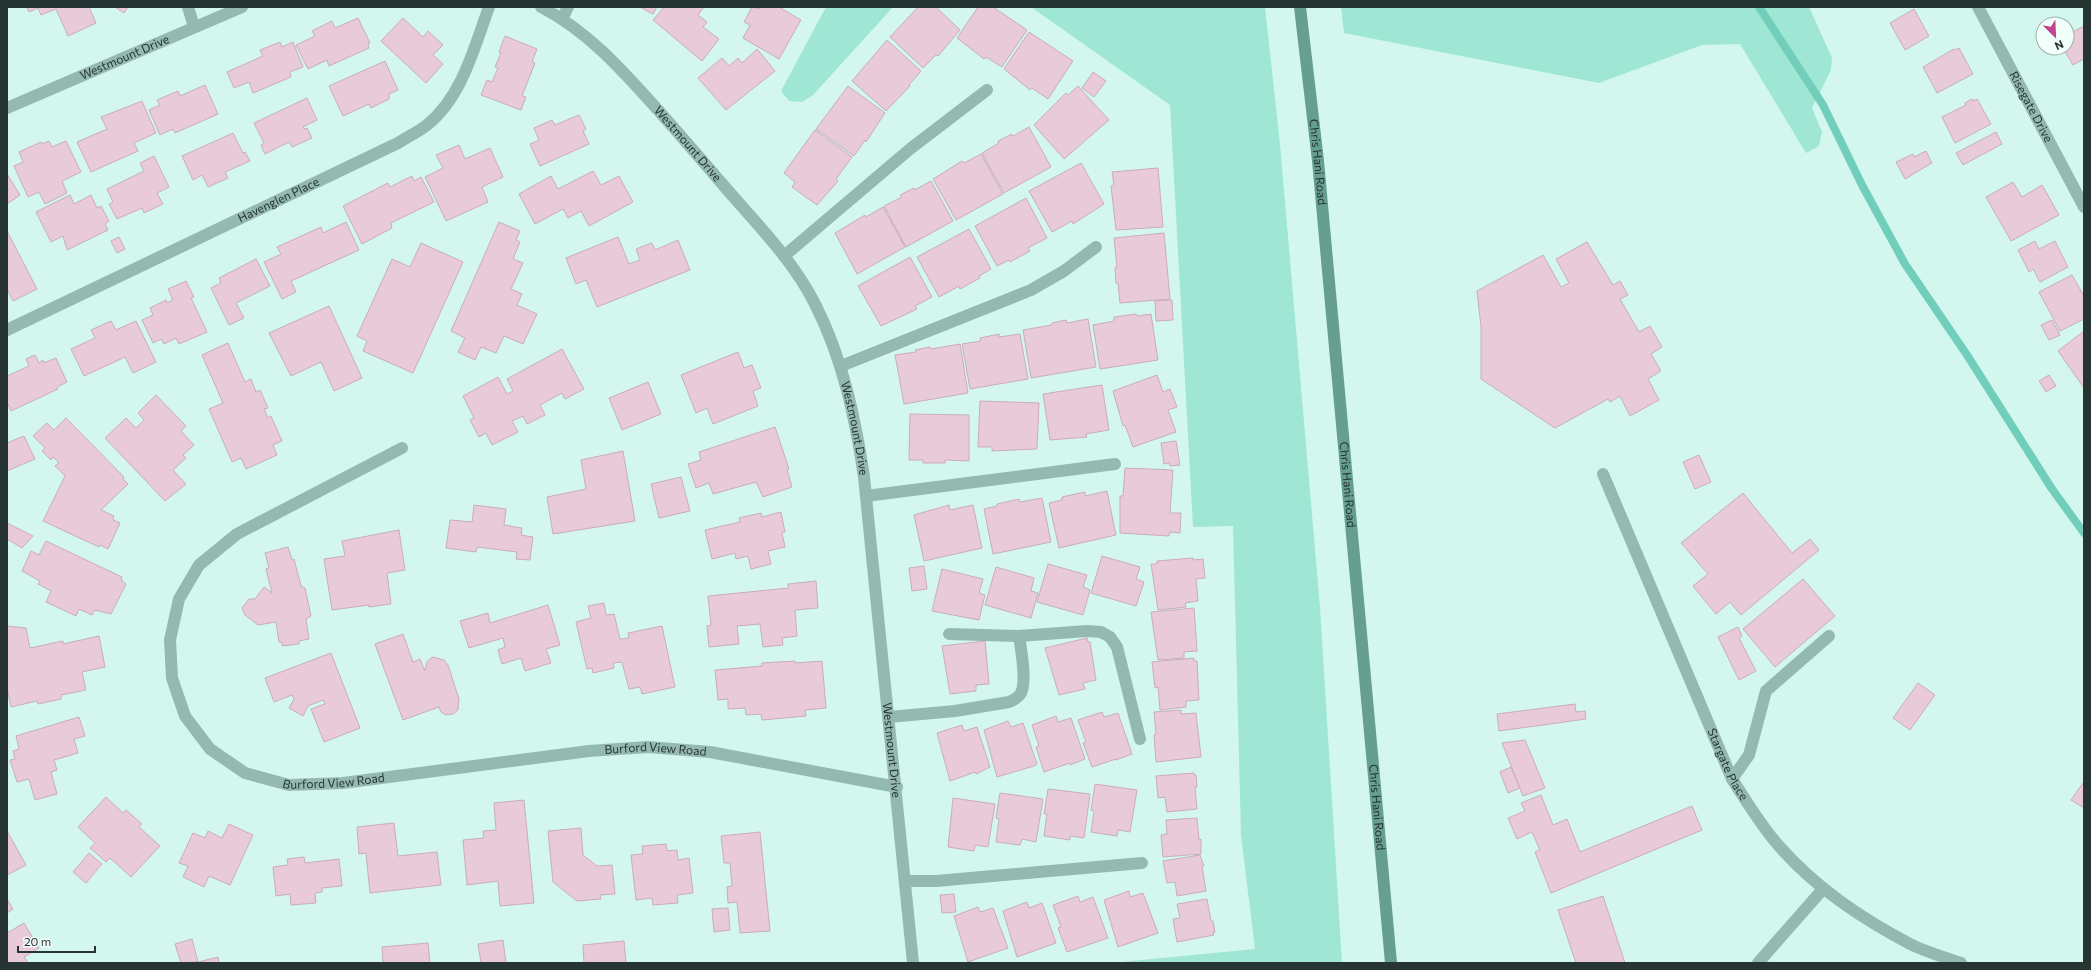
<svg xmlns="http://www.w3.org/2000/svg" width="2091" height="970" font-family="Commissioner,sans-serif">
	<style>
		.green { fill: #9fe6d5 }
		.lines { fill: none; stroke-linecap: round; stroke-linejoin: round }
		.stream { stroke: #71ceba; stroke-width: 8 }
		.building { fill: #e8cad8; stroke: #caacba }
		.service { stroke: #94b9b0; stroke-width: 12 }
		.minor { stroke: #94b9b0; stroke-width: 12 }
		.secondary { stroke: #669f92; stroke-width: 12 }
		.labels { text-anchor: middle; stroke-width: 3; stroke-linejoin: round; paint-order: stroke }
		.street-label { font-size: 12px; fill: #273532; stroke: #f1fffb }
	</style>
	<rect width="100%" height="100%" fill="#d3f7ee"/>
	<path class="green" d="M826 7H893L813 95 802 102 789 101 781 91Z
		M1031 7H1265L1280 144 1320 607 1342 963H1111L1255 949 1241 835 1233 526 1193 527 1170 105Z
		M1341 7H1809L1832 58 1831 70 1812 108 1822 132 1819 146 1806 153 1740 44 1702 45 1599 83 1344 33Z"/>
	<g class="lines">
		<path class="stream" d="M1759 7 1823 105 1862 185 1905 264 1967 355 2052 489 2084 533"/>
	</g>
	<path class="building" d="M27 7H89L96 23 68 36 56 9 41 15 38 8 29 12Z
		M115 7H128L124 13Z
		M640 7H657L653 14Z
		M664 7H704L698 15 707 22 703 27 719 39 702 61 653 20Z
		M752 7 760 9 761 7H779L801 20 779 59 743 38 750 25 744 22Z
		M918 7H936L960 30 938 56 936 55 923 68 890 37Z
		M978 7H993L1027 30 1002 67 986 57 984 59 957 38Z
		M1914 9 1929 36 1905 50 1890 23Z
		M358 18 370 43 368 44 369 48 329 66 327 60 308 69 296 45 315 36 312 31 332 21 335 28Z
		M403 18 423 37 428 31 443 45 433 55 443 64 426 83 381 41Z
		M2084 26V59L2073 65 2063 48H2067V35Z
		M1029 32 1073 61 1048 99 1032 88 1030 90 1004 69Z
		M505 36 537 49 532 62 535 63 522 96 526 97 521 110 481 95 487 80 492 82 498 68 495 67 501 53 499 52Z
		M887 40 921 71 909 85 910 86 886 111 852 81Z
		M280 42 282 47 293 42 303 67 290 72 291 77 253 93 249 82 234 88 227 72 263 56 260 50Z
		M1959 48 1973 74 1937 93 1923 67 1954 49 1955 50Z
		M757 49 775 71 726 110 698 78 722 58 729 66 738 58 742 63Z
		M385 61 398 90 389 94V99L371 108 369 104 343 116 329 86Z
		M1093 72 1106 81 1094 97 1082 88Z
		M205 85 218 114 175 133 173 129 160 135 149 110 160 105 157 100 178 91 180 96Z
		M848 86 885 113 866 142 865 140 854 156 816 129Z
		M1078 86 1109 120 1064 159 1034 125 1066 93 1068 95Z
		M307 98 317 120 303 127 305 129 307 128 312 138 292 147 289 142 265 154 261 145 264 143 254 123Z
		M1972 99 1973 101 1977 99 1991 124 1955 143 1942 117 1966 105 1965 103Z
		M142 101 156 133 134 143 138 151 91 172 77 142 107 129 101 117Z
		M579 115 586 129 583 131 589 144 540 166 530 144 539 140 534 128 552 120 555 125Z
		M1029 127 1051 167 1004 193 982 153 999 143 998 141 1012 134 1013 136Z
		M815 130 852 157 836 179 838 181 817 205 792 187 795 182 784 173Z
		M1996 132 2002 144 1963 165 1956 153Z
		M233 133 243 153 245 152 250 161 225 172 228 178 208 187 202 175 193 180 182 156Z
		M49 141 52 147 66 141 81 172 62 181 67 193 45 204 39 192 28 197 14 166 23 162 19 152 41 142 42 144Z
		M459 145 465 159 490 148 503 177 482 187 488 202 446 221 425 177 443 168 436 155Z
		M1926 151 1932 163 1905 179 1896 162 1913 154 1914 157Z
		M981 154 1003 194 956 220 933 179 962 161 964 163Z
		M154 156 169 187 157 193 163 204 144 213 142 208 117 219 109 204 113 202 107 189 144 171 140 163Z
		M1081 163 1104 204 1073 224 1072 221 1052 232 1029 191Z
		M1158 168 1163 227 1116 230 1111 186 1114 185 1112 172Z
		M593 171 601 185 619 176 633 202 589 226 581 211 568 218 563 209 535 224 519 194 551 176 558 189Z
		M7 174 20 195 7 204Z
		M412 176 414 181 421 177 434 202 391 223 392 228 362 244 343 206 388 183 390 187Z
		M931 181 953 221 906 247 884 206 902 197 900 195 914 188 915 190Z
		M2013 182 2022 197 2042 185 2059 215 2011 241 1986 197Z
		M70 195 74 204 91 195 97 208 101 206 109 221 105 224 108 230 67 250 63 236 51 242 36 212Z
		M1026 198 1047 238 1028 248 1030 251 1010 262 1009 260 997 266 975 226Z
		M883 207 905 247 857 274 835 233 865 215 866 217Z
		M346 222 359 250 291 281 296 292 282 299 264 262 281 254 277 247 321 227 323 233Z
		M499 222 520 231 516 240 520 242 513 259 523 263 511 289 522 294 517 305 537 314 523 344 504 336 496 353 481 347 475 360 458 352 465 338 451 331Z
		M969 229 991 269 979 276 980 278 960 289 959 286 939 297 917 257Z
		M7 231 37 289 13 301 7 289Z
		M1164 233 1170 299 1120 303 1118 283H1116L1115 268 1117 267 1114 238Z
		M119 237 125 249 117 253 111 241Z
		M618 237 629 264 640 260 636 249 652 243 655 250 678 240 690 270 597 307 586 280 576 284 566 258Z
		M2035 241 2039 249 2055 241 2068 267 2040 282 2033 269 2029 272 2018 250Z
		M1587 242 1613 285 1620 281 1628 295 1620 299 1639 332 1650 326 1662 347 1651 354 1661 371 1648 379 1659 400 1630 416 1620 396 1610 402 1608 399 1555 428 1481 379V327L1477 291 1543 255 1561 287 1569 283 1556 259Z
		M421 243 463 262 413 373 363 351 367 341 357 336 392 259 410 267Z
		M910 257 932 297 915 306 917 309 881 326 858 286Z
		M256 259 270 286 236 303 244 318 229 325 211 288 221 283 219 278Z
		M2072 275 2084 296V319L2060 331 2039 292Z
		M186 281 194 297 191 298 207 332 179 344 176 338 164 344 161 339 153 343 142 320 153 315 150 308 166 300 167 303 173 300 168 289Z
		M1172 300 1173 320 1156 321 1155 301Z
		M329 306 362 378 334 391 321 362 291 376 269 333Z
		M1136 314 1137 316 1151 314 1158 360 1100 369 1093 325 1114 321V317Z
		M1088 319 1096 367 1031 378 1023 330 1052 325V323L1066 320 1067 323Z
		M2052 320 2060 335 2049 340 2041 325Z
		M111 321 116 330 136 321 156 362 133 373 125 357 84 376 71 349 95 338 91 330Z
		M2084 331V388L2058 351Z
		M999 334V337L1020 334 1028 379 970 389 962 344 981 341 980 338Z
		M228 343 245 382 251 379 256 392 260 390 268 408 264 409 268 418 271 416 282 441 273 445 277 455 246 469 241 458 232 462 209 409 223 403 202 355Z
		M960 344 968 393 904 404 895 355 916 352 915 350 930 347 931 349Z
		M562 349 584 389 565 399 562 393 540 405 545 415 527 424 523 416 512 421 518 432 492 445 486 433 479 437 470 420 474 418 463 396 498 377 507 394 513 391 507 379Z
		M738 352 744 368 752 365 761 388 753 391 758 406 713 424 707 408 696 413 681 375Z
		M35 355 39 363 43 360 44 363 56 358 67 382 57 387 58 389 11 411 7 402V376L29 366 26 359Z
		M1157 375 1163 392 1170 389 1177 407 1168 410 1176 432 1133 447 1125 425 1123 426 1113 391Z
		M2049 375 2056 386 2046 392 2039 381Z
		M648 382 661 414 622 430 609 398Z
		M1102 385 1109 430 1086 434 1087 437 1050 440 1043 394Z
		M156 395 186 426 181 431 194 445 183 455 186 458 173 470 186 484 165 501 105 438 126 418 136 428 144 420 138 413Z
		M980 401 1039 403 1037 449 992 451V447H978Z
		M910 414 969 415V461L945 460V463H923V460H909Z
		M66 418 124 477 123 479 128 484 101 510 114 516 113 520 120 523 108 549 100 545 99 547 43 521 65 476 55 466 59 463 53 457 51 460 42 451 45 448 33 436 47 423 54 430Z
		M775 427 789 469H787L792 487 763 497 756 482 713 494 709 483 696 488 688 464 701 460 699 452Z
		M24 436 35 459 7 471V443Z
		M1176 441 1180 465 1170 466 1169 463 1164 464 1161 443Z
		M623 451 635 521 553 534 547 497 586 489 581 460Z
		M1699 455 1711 482 1695 489 1683 462Z
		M1125 468 1173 470 1170 513H1181L1180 533 1170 532 1169 536 1120 533V496H1123Z
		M681 477 690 511 659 518 651 484Z
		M1107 491 1116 535 1059 548 1049 503 1062 500V497L1085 492V496Z
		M1743 493 1792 553 1810 539 1819 550 1741 615 1730 602 1716 614 1693 586 1708 574 1681 543Z
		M1042 498 1051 542 993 554 984 509 997 506V504L1019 499 1020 502Z
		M474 505 506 509 504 525 522 528 521 535 533 537 530 560 516 559 517 552 477 547 476 552 446 548 450 520 472 522Z
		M949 505 950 510 973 505 982 548 924 561 914 515Z
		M781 512 785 532 782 533 785 547 768 551 771 564 751 569 748 556 736 559 735 553 712 559 705 530 740 522 739 518 761 513 762 517Z
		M7 523 33 536 22 548 7 539Z
		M399 530 405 570 387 573 391 604 369 607V605L332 610 324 559 345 556 342 541Z
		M46 541 122 577 121 580 126 584 111 614 95 610 92 615 79 609 76 616 46 602 51 591 38 584 40 581 22 571 31 551 39 555Z
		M288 547 292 560 294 559 301 586 305 588 311 616 306 619 309 639 299 641V644L282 646V642H279L276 622 258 625 245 615 242 608 249 599H255L264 587 272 593 266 569 269 568 265 553Z
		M1102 556 1140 567 1136 579 1144 582 1136 606 1091 593Z
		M1193 558V560L1203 559 1205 578 1196 579 1198 601 1185 603 1186 607 1158 610 1151 564H1157V561Z
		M1048 564 1087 575 1083 587 1090 590 1083 615 1037 602Z
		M924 566 927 589 912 591 909 568Z
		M996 567 1034 578 1031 591 1038 593 1031 618 985 605Z
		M942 569 983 579 979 593 985 595 979 620 932 611Z
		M1803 579 1835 616 1775 667 1743 629Z
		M816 581 818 608 795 610 797 636 782 638 783 645 763 647 760 624 737 626 739 644 709 647 707 626 711 625 708 596 789 588 788 584Z
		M604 603 606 615 614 614 620 639 629 638 628 633 662 626 675 687 642 694 640 687 629 689 622 662 613 663 614 668 593 673 592 668 587 669 576 622 591 618 588 606Z
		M548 605 560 645 546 649 551 663 525 671 521 658 502 664 498 650 505 647 503 638 469 648 460 621 488 613 490 623Z
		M1194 608 1197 651 1184 652V658L1158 660 1151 612Z
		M7 626 26 628 30 648 63 641V644L99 636 105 667 82 672 86 690 61 695V699L38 704 37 701 11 707 7 688Z
		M1738 627 1742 636 1739 638 1756 671 1739 680 1718 637Z
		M403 634 413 662 420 659 425 671 427 662 432 657 444 660 448 665 459 699 458 710 453 714 446 715 441 712 439 707 403 720 375 644Z
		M1087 638 1088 642H1090L1096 680 1083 683 1085 689 1059 695 1045 648Z
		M985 641 989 684 976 685V691L950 694 942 646Z
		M331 653 360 728 324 742 311 709 325 704 323 700 308 706 303 716 289 708 294 699 292 695 274 702 265 678Z
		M1194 658V661H1197L1199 700 1186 701V707L1160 710 1158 687 1155 688 1152 662Z
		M795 661V663L822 661 826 708 805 710 806 716 762 720 761 714 746 715 745 708 728 709V699L718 700 715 670 762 666V663Z
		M1918 683 1935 695 1910 730 1893 718Z
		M1575 704 1576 712 1585 711 1586 719 1499 731 1497 714Z
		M1181 710V714L1196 713 1201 757 1156 762 1154 735 1156 734 1154 712Z
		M1102 712 1104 717 1118 713 1132 754 1116 760V759L1092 767 1083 743 1086 742 1078 720Z
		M1056 716 1058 722 1071 718 1085 759 1070 765V763L1044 772 1036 747 1039 746 1032 725Z
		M79 717 85 736 74 739 78 753 54 760 57 770 51 772 57 794 35 800 29 779 17 782 10 760 15 759 13 751 19 749 16 736Z
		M1008 721 1011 727 1023 723 1037 764 1034 766 997 777 984 730Z
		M962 725 964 731 977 727 990 767 976 774 975 772 950 781 937 733Z
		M1525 740 1545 788 1523 796 1502 743Z
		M1511 767 1520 788 1508 793 1500 772Z
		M1194 773V775H1196L1197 787H1195L1197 809 1167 812 1165 797 1158 798 1156 776Z
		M2083 783 2084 784V808L2071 800Z
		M1095 784 1137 790 1130 832 1118 830 1117 836 1091 832 1094 811 1091 810Z
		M1048 789 1090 794 1084 838 1070 836V840L1044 836 1047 814H1044Z
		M1000 793 1043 799 1036 842 1022 839 1020 845 996 842 999 819 996 818Z
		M1541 795 1553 825 1567 819 1580 852 1692 806 1702 830 1551 893 1535 852 1540 850 1532 832 1517 839 1508 818 1525 811 1521 803Z
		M106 797 123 813 126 810 142 824 139 827 160 846 131 877 110 858 106 862 90 848 95 843 78 827Z
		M953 798 995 804 988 847 975 845 974 851 948 847Z
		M524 800 534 903 500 906 498 881 467 885 463 840 484 838 483 831 496 830 494 803Z
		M1197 818 1199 840 1201 839V854L1163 857 1161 835 1167 834 1166 820Z
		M394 823 398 856 437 852 441 885 370 893 366 853 359 854 357 827Z
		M229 824 253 835 230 885 209 876 204 887 183 877 188 866 179 863 193 833 205 838 208 831 222 838Z
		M581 828 583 855 597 866 612 865 615 894 600 895 601 899 577 901 553 882 548 831Z
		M7 831 26 865 7 875Z
		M760 832 770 931 740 933 737 902 728 903 727 887 732 886 730 863H724L721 836Z
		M666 844 667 851 677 850 678 860 689 858 693 893 677 895 678 903 653 905 652 898 636 900 631 855 643 854 642 846Z
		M89 853 102 864 86 883 73 872Z
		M1200 855 1204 866H1202L1206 891 1177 896 1175 882 1167 883 1163 861Z
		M304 857 305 863 339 859 342 886 322 888V892L315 893 316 903 291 905 290 894 276 896 273 867 288 865 287 859Z
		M1129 891 1130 897 1143 893 1158 933 1118 947 1104 900Z
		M954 894 956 912 942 913 940 895Z
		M1078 896 1080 902 1093 897 1108 938 1067 952 1058 928 1061 927 1053 905Z
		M1603 896 1625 963H1576L1558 910Z
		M7 899 13 909 7 913Z
		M1207 899 1211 921H1213L1215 932H1213L1214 935 1177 942 1173 919 1180 918 1177 904Z
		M1027 902 1029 908 1042 903 1056 943 1017 957 1003 911Z
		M978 907 980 912 993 908 1008 948 968 962 954 916Z
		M728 908 730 930 714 932 712 909Z
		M24 923 39 948 24 957 28 963H7V933Z
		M192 939 198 962 181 963 175 944Z
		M503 940 506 963H481L478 944Z
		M624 941 626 963H584L583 945Z
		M428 943 430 963H383L382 947Z
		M218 957 219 963H194Z"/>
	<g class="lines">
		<g class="service">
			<path id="s1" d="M1603 474 1732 779C1747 802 1761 826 1779 846 1816 888 1861 918 1910 944 1926 952 1944 957 1961 963"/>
			<path d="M1732 779 1749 755 1766 691 1829 636"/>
			<path d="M1758 963 1823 889"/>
		</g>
		<g class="minor">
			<path d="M188 7 194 27"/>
			<path id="s2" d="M541 7C588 31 623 71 658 110 680 135 702 160 724 186 756 223 794 261 816 306 843 360 855 417 864 477L913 963"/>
			<path id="s3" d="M1978 7 2084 207"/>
			<path d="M562 19 568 7"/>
			<path id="s4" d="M7 108 242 7"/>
			<path d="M784 256 910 149 987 90"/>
			<path id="s5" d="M7 330 398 143C407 137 418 132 427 125 462 97 474 48 489 7"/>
			<path d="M841 366 1031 290 1064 271 1096 247"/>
			<path id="s6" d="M402 448 237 534 199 565 179 599 170 640 172 678 185 716 210 749 245 773 289 785 343 783 589 751 648 747 710 752 897 787"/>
			<path d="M866 496 1115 464"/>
			<path d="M949 634 1019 636 1087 631 1101 632 1110 637 1117 647 1140 739"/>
			<path d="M889 717 955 711 1009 702C1014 700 1018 698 1021 693 1027 681 1021 649 1019 636"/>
			<path d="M906 881H936L1142 863"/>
		</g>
		<path class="secondary" id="s7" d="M1300 7 1318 161 1391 963"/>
	</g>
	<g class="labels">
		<g class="street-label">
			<text dy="4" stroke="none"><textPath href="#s4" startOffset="128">Westmount Drive</textPath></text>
			<text dy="4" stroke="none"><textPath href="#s3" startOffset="113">Risegate Drive</textPath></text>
			<text dy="4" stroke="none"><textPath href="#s2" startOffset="202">Westmount Drive</textPath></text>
			<text dy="4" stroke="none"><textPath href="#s7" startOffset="156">Chris Hani Road</textPath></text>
			<text dy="4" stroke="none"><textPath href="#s5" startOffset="301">Havenglen Place</textPath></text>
			<text dy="4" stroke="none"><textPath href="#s2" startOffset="538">Westmount Drive</textPath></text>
			<text dy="4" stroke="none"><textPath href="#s7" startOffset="480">Chris Hani Road</textPath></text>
			<text dy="4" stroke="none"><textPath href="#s2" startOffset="862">Westmount Drive</textPath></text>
			<text dy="4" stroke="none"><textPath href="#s6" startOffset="893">Burford View Road</textPath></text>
			<text dy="4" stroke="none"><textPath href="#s1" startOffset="316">Stargate Place</textPath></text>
			<text dy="4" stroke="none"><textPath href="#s6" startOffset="569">Burford View Road</textPath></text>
			<text dy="4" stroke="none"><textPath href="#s7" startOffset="804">Chris Hani Road</textPath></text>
		</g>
	</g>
	<rect width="2091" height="970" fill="none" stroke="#273532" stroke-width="16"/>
	<g transform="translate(2055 36) rotate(156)"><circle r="19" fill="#f1fffb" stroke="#a0aeab"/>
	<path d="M0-3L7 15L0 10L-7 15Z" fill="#c2428d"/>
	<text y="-6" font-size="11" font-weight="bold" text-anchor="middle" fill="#273532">N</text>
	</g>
	<path d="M18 946v6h77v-6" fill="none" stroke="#273532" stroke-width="2"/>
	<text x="24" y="946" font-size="12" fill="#273532" stroke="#f1fffb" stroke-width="3" paint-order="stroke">20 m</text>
</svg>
